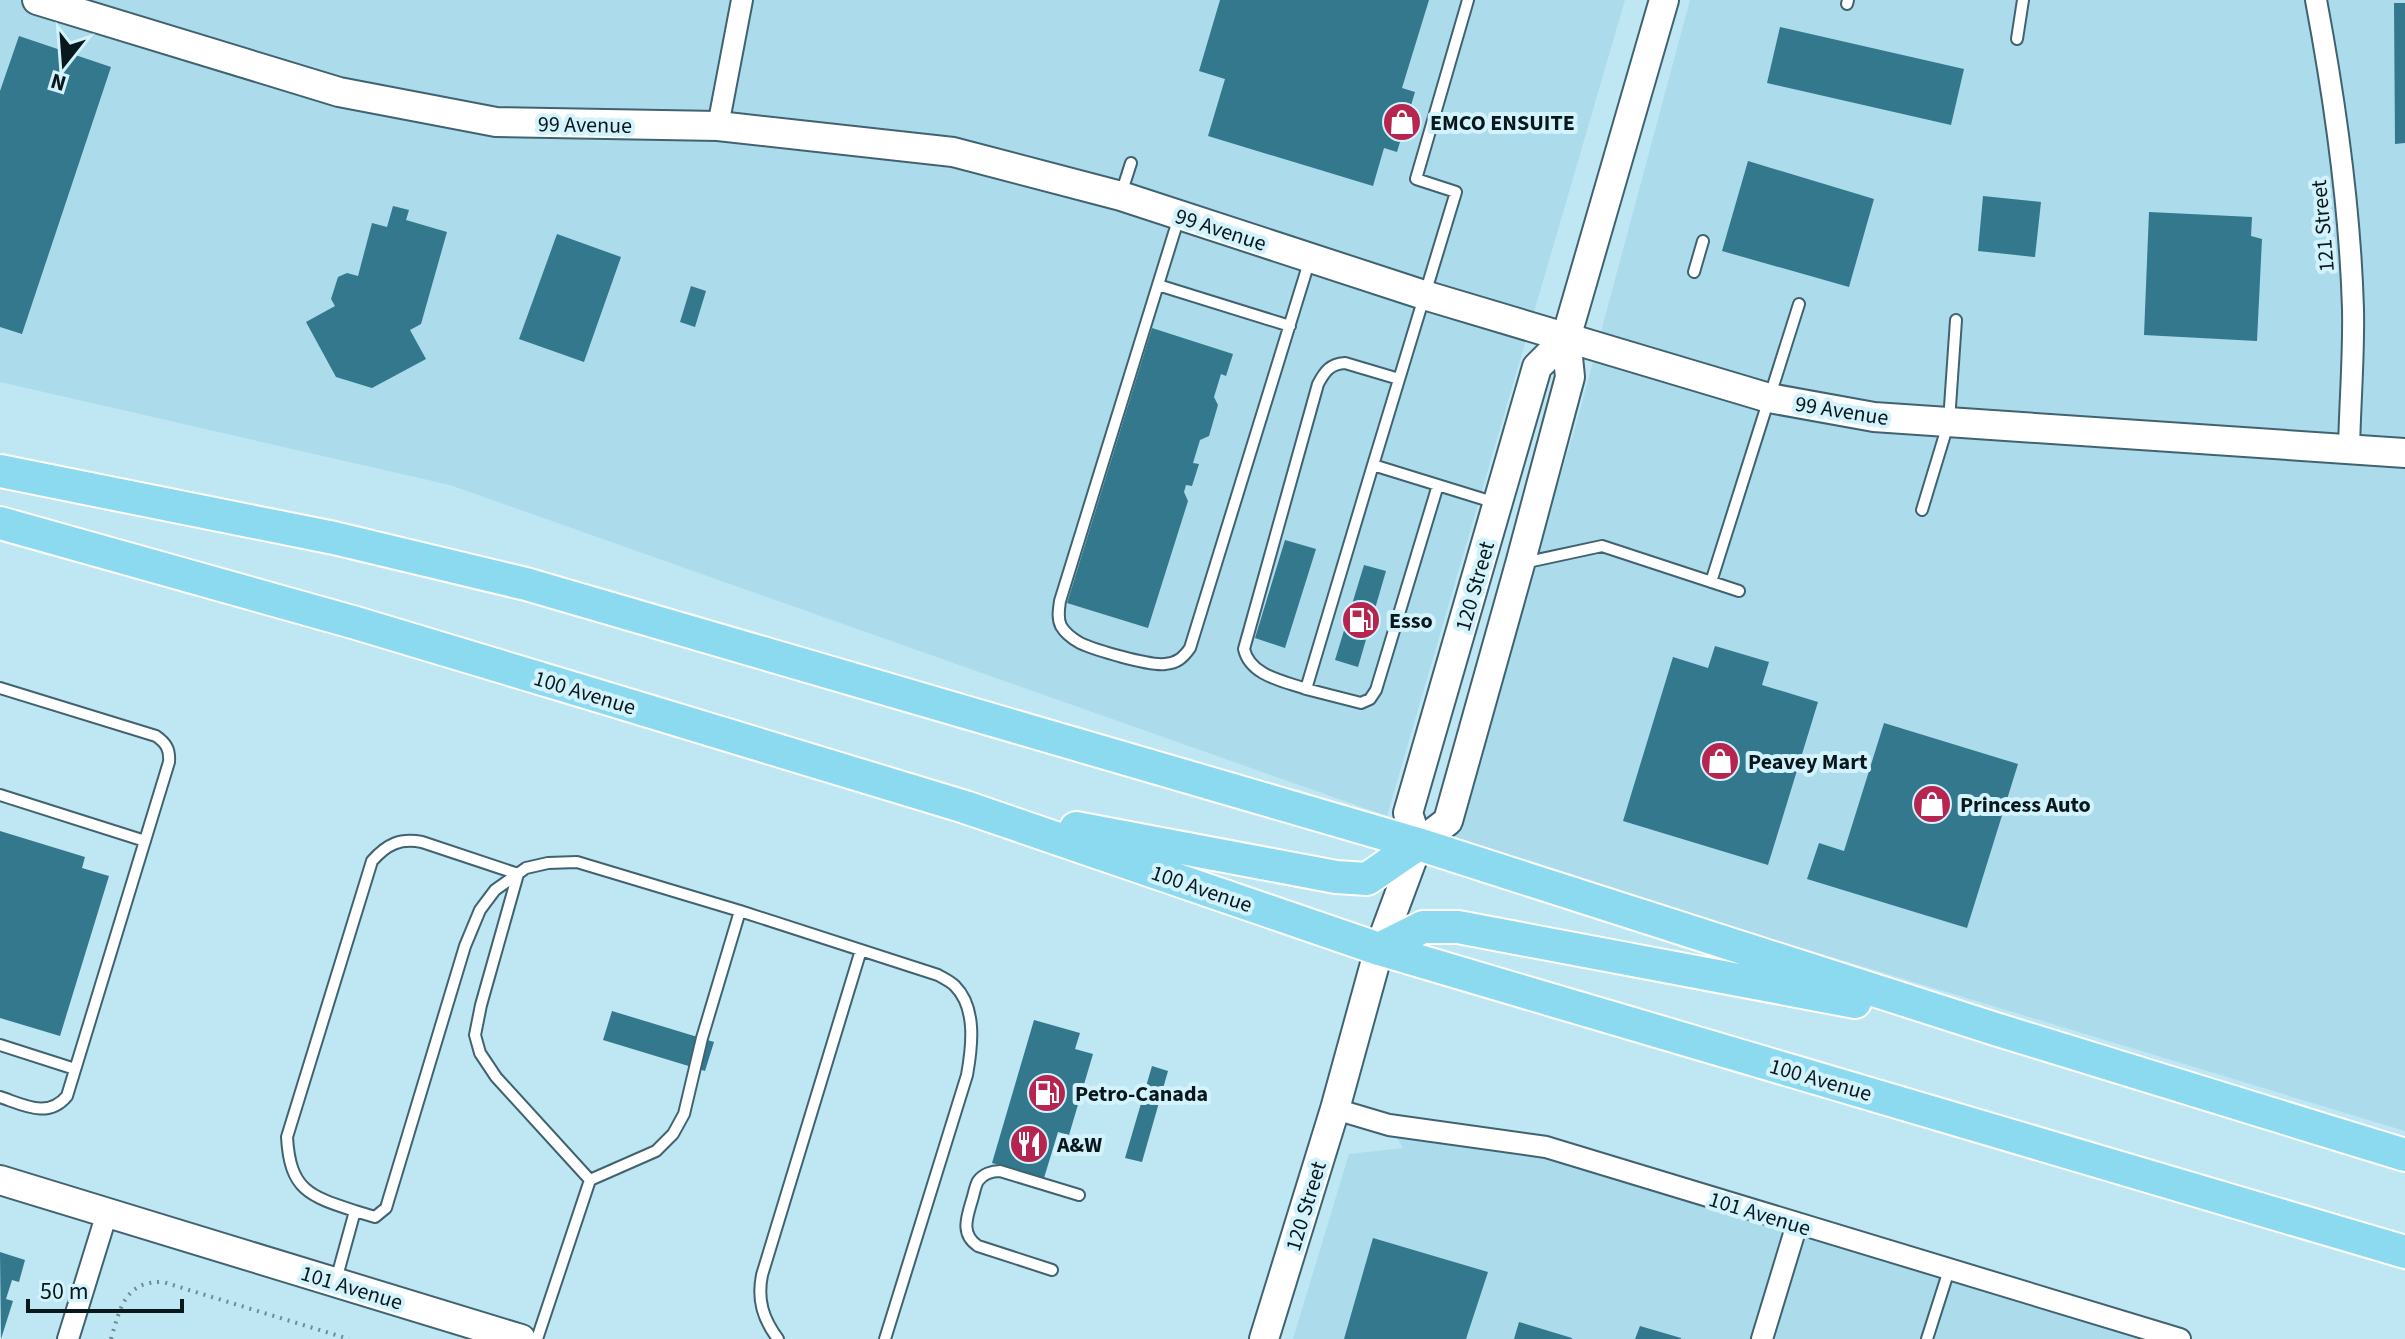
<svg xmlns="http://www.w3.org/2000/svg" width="2405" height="1339" font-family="'Source Sans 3',sans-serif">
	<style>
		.built { fill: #acdbeb }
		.building { fill: #33788c }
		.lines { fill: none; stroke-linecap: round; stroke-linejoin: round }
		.lane-casing { stroke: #40636f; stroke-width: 14 }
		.street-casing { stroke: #40636f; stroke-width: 24 }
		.secondary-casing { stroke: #40636f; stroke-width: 32 }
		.primary-casing { stroke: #fff; stroke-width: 36 }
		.path { stroke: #6f8b95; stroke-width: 4; stroke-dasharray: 2 6; stroke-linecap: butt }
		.lane { stroke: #fff; stroke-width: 10 }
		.street { stroke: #fff; stroke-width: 20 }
		.secondary { stroke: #fff; stroke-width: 28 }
		.primary { stroke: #8cdaf0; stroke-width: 32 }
		.labels { text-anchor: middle; stroke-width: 8; stroke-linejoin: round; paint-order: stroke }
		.poi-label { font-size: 22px; font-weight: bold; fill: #09181d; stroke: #d2f2fc; text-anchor: start }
		.street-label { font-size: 22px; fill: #09181d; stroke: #d2f2fc }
	</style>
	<rect width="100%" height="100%" fill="#bfe6f3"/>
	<path class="built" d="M0 0H1625L1387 816 450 485 0 382Z
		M1690 0H2405V1131L1449 841 1576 425Z
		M1389 1125 1546 1147 2180 1339H1293L1349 1154 1403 1148Z"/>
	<path class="building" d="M1220 0H1429L1402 88 1415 92 1397 152 1384 148 1373 186 1208 136 1225 79 1199 71Z
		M2394 3H2405V143L2395 144Z
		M1780 27 1964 69 1951 125 1767 83Z
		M19 36 111 67 22 334 0 327V91Z
		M1748 161 1874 199 1849 287 1722 251Z
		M1983 196 2041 202 2035 257 1978 251Z
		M393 206 409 210 406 220 447 232 421 324 410 330 426 359 372 388 336 377 306 322 335 306 331 299 338 277 347 273 358 276 372 223 387 227Z
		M2149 212 2252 217 2251 236 2262 239 2257 341 2144 335Z
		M557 234 621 257 584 362 519 339Z
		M691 286 706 291 695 327 680 322Z
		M1152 328 1233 354 1226 376 1221 374 1214 397 1218 405 1209 436 1200 440 1193 463 1199 464 1192 486 1186 485 1184 492 1188 501 1148 628 1067 603Z
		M1285 540 1316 549 1285 648 1255 638Z
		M1364 565 1386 571 1358 667 1335 660Z
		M1715 646 1769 662 1762 685 1818 702 1768 865 1623 821 1673 657 1708 668Z
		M1884 723 2018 764 1967 928 1807 879 1819 843 1844 851Z
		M0 831 85 857 82 868 109 876 60 1036 0 1018Z
		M612 1011 714 1042 705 1071 603 1040Z
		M1034 1020 1080 1033 1075 1049 1093 1054 1069 1135 1058 1132 1044 1178 992 1163Z
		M1152 1066 1168 1071 1142 1162 1125 1158Z
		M1373 1238 1488 1272 1466 1339H1344Z
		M0 1252 25 1260 19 1282 12 1280 6 1299 13 1301 1 1339Z
		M1519 1322 1572 1338V1339H1514Z
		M1640 1326 1681 1338V1339H1635Z"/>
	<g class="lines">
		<defs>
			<path id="lane" d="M1468 0 1416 179 1456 192 1373 465 1496 503
				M1847 4 1848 0
				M2017 39 2023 0
				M1121 194 1131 163
				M1179 217 1060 601C1059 609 1057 618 1061 626 1065 633 1073 639 1080 643 1095 650 1149 666 1165 664 1177 663 1183 658 1190 648L1310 259
				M1694 272 1703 241
				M1158 285 1290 326
				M1373 465 1306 689 1361 703 1370 699 1376 690 1438 485
				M1922 510 1949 421 1956 320
				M1523 563 1602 546 1739 591
				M1711 582 1799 304
				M0 688 156 736C166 743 170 749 169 762L67 1096C48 1119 24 1105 0 1097
				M1306 689C1284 681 1250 676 1244 649L1318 384C1325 371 1330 364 1345 363L1399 379
				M0 795 145 841
				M740 911 938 975C943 978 950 981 955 986 977 1008 972 1047 967 1075L885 1339
				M0 1045 75 1069
				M355 1211C309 1196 290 1190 287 1137L372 861C387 844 400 838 422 842L518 874 481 1005 475 1035 480 1053 496 1077 590 1180
				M1052 1270 978 1246C960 1234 967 1217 972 1200 974 1194 975 1186 978 1181 983 1174 992 1171 1000 1171L1079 1195
				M336 1280 355 1211 375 1217 386 1208 465 946 480 910 495 890 526 868 548 863 577 862 740 911 702 1038 684 1114 673 1134 656 1151 590 1180 537 1339
				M778 1339C763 1319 757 1300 762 1275L861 950
				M1927 1339 1949 1270"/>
			<path id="street" d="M2316 0C2335 101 2350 206 2353 309 2354 355 2350 402 2349 449
				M718 126 742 0
				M1335 1109 1389 1125 1546 1147 2180 1339
				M68 1339 107 1213
				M1762 1339 1797 1224"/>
			<path id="secondary" d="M37 0 339 92 496 122 718 126 953 152 1121 196 1424 295 1769 398 1874 417 2405 453
				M1418 844 1408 813 1537 367 1566 338
				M0 1180 521 1339
				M1264 1339 1335 1109 1379 949 1418 844 1448 821 1520 564 1570 377 1566 338 1664 0"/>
			<path id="primary" d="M0 471 334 538 526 584 1418 844 1992 1028 2405 1155
				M0 523 356 623 569 687 965 807 1379 949 2405 1252
				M1076 828 1336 877 1367 879 1418 844
				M1379 949 1423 927H1458L1855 1002"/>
		</defs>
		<use href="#lane" class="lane-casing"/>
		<use href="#street" class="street-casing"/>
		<use href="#secondary" class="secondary-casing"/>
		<use href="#primary" class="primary-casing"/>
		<path class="path" d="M111 1339C120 1308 125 1281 163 1282L349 1339"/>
		<use href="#lane" class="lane"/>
		<use href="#street" class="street"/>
		<use href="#secondary" class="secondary"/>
		<use href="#primary" class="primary"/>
	</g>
	<defs>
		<symbol id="shop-disc" viewBox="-11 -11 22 22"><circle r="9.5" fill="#b6254f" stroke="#d2f2fc"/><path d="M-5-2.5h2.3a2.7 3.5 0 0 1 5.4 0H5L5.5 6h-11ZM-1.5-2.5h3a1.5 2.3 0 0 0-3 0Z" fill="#fff"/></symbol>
		<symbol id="fuel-disc" viewBox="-11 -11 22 22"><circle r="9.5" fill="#b6254f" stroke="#d2f2fc"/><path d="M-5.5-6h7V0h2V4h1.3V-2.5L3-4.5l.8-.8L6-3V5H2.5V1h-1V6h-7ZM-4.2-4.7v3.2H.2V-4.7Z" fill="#fff"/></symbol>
		<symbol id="restaurant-disc" viewBox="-11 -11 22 22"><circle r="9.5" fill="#b6254f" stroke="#d2f2fc"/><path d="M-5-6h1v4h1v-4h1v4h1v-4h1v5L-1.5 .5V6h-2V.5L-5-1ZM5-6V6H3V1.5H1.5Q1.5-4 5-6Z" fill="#fff"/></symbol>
	</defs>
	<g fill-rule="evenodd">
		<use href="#shop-disc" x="1380" y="100" width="44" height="44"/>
		<use href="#fuel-disc" x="1339" y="598" width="44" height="44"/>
		<use href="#shop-disc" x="1698" y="739" width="44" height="44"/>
		<use href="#shop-disc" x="1910" y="782" width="44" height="44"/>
		<use href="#fuel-disc" x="1025" y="1071" width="44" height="44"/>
		<use href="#restaurant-disc" x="1007" y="1122" width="44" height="44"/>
	</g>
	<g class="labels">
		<g class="poi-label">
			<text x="1430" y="130">EMCO ENSUITE</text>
			<text x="1389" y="628">Esso</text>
			<text x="1748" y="769">Peavey Mart</text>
			<text x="1960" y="812">Princess Auto</text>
			<text x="1075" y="1101">Petro-Canada</text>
			<text x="1057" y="1152">A&amp;W</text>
		</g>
		<g class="street-label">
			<text transform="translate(585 124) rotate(1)" y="8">99 Avenue</text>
			<text transform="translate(2322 226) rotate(-95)" y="8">121 Street</text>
			<text transform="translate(1221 229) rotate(18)" y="8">99 Avenue</text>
			<text transform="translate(1842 410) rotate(9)" y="8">99 Avenue</text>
			<text transform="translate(1474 586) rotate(-74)" y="8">120 Street</text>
			<text transform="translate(585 692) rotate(17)" y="8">100 Avenue</text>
			<text transform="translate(1202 888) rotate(19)" y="8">100 Avenue</text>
			<text transform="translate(1821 1079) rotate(16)" y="8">100 Avenue</text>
			<text transform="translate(1305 1206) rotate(-73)" y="8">120 Street</text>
			<text transform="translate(1760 1213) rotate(17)" y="8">101 Avenue</text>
			<text transform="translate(352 1287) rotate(17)" y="8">101 Avenue</text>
		</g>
	</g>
	<g transform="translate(64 64) rotate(197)" stroke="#d2f2fc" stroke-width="6" paint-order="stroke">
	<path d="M0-6L14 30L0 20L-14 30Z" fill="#09181d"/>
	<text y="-12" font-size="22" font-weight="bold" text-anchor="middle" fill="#09181d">N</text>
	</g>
	<path d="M28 1299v12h154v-12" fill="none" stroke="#09181d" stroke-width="4"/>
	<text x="40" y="1299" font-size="24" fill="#09181d" stroke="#d2f2fc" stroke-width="6" paint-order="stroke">50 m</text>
</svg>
